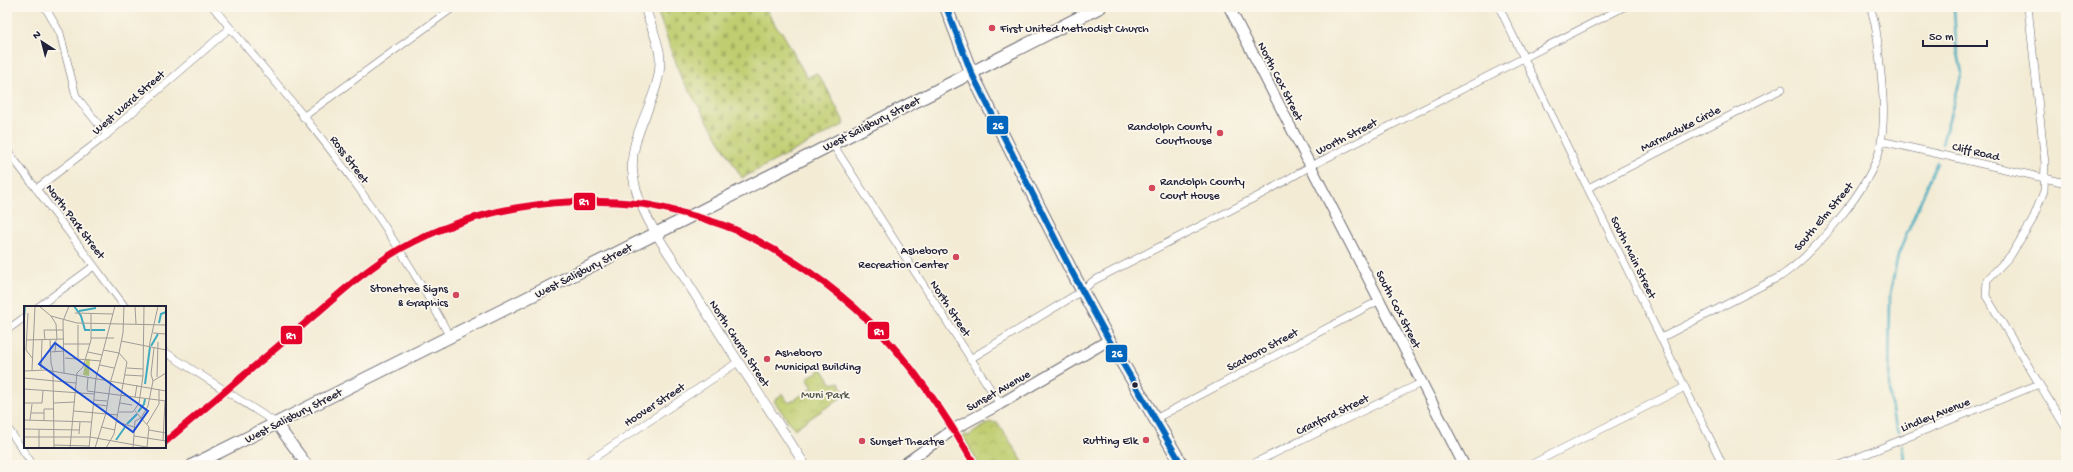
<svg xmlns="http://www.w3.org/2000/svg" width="2073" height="472" font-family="'Gochi Hand',sans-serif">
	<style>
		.cemetery { fill: url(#cemetery-stones); stroke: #717855 }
		.park { fill: url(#park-crowns); stroke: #717855 }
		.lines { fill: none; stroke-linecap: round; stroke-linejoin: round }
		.stream { stroke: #40abc0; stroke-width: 2.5 }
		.minor-casing { stroke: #6b6871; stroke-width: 8 }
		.tertiary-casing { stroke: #6b6871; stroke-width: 10 }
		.secondary-casing { stroke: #6b6871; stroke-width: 12 }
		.primary-casing { stroke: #6b6871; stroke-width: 14 }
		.minor { stroke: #fff; stroke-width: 7 }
		.tertiary { stroke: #fff; stroke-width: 9 }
		.secondary { stroke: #fff; stroke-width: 10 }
		.primary { stroke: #fff; stroke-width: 12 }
		.bus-1-casing { stroke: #fbf7ec; stroke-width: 9 }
		.bus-1 { stroke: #0065bd; stroke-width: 6 }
		.rail-1-casing { stroke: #fbf7ec; stroke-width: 10 }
		.rail-1 { stroke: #e4002b; stroke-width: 7 }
		.poi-dot { fill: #d1495b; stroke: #fbf7ec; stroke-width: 1.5 }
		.bus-dot { fill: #22223b; stroke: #fbf7ec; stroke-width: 1.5 }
		.labels { text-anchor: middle; stroke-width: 3.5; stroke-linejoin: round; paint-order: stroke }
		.poi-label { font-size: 12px; fill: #22223b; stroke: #fbf7ec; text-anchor: start }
		.street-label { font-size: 12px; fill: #22223b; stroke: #fbf7ec }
		.park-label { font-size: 12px; fill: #51554b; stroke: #fbf7ec }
		.inset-river { fill: none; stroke: #40abc0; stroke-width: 2 }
		.inset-road { fill: none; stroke: #9f9b97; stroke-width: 1 }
		.view { fill: #1d4ed8; fill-opacity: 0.15; stroke: #1d4ed8; stroke-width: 2 }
		.inset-edge { fill: none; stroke: #22223b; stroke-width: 2 }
		.line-badge { stroke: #fbf7ec; stroke-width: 1.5 }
		.badge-label { font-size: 11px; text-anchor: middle; font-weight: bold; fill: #fff }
	</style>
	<defs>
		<pattern id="cemetery-stones" width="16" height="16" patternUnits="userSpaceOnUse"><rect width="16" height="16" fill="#c0cd6f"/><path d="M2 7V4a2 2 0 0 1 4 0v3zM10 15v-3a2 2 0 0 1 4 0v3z" fill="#a5b061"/></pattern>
		<pattern id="park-crowns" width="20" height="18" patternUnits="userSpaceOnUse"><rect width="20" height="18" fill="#c0cd6f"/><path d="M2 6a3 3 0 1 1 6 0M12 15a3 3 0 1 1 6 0" fill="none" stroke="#a5b061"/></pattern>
	</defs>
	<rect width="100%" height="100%" fill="#fbf7ec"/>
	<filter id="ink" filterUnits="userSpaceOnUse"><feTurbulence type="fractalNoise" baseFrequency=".025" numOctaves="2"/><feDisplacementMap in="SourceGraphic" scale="8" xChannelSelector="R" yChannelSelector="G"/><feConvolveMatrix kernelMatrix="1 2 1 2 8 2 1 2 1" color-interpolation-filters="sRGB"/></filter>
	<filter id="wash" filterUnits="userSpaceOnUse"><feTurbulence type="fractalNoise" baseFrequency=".012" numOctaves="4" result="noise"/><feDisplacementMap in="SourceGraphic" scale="16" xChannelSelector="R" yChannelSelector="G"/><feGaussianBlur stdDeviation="0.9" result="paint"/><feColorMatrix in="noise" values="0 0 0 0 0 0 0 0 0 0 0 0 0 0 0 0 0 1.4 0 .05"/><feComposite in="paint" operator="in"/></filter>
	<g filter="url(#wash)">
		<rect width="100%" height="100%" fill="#f3ebd4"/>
		<path class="cemetery" d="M656 7H765L777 28 782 32 807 78 816 73 825 85 845 124 742 178 681 77Z"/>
		<path class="park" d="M822 369 832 384 839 382 845 395 794 429 774 401 782 394 789 403 813 388 807 378Z
			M990 422 998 423 1025 465H979L963 436 966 435 968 436Z"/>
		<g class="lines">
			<path class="stream" d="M1942 144 1962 73 1956 43 1954 7
				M1899 432 1893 417 1889 390 1890 294 1898 255 1937 162
				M1902 445 1905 465"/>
		</g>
	</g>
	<g filter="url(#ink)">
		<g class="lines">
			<defs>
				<path id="minor" d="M45 7 60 33 76 96 107 135
					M213 7C262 67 315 126 360 190 393 237 423 286 450 337
					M1499 7 1723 465
					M2028 7 2045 163 2044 191 2032 221 2011 255 1987 280 1986 296 2066 428
					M303 117 454 7
					M1881 141 2066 183
					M832 143 1000 404
					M7 150 125 307
					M1588 188 1782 89
					M36 189 104 137 230 28
					M38 307 94 266
					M7 330 25 317
					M1661 338 1781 276C1814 254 1871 187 1880 148 1886 120 1883 92 1880 64 1878 46 1877 24 1870 7
					M165 352 276 423
					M970 359 1082 291 1093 281 1262 194 1311 166 1624 7
					M1155 419 1380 300
					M7 427 33 465
					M583 465 738 362
					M1250 465 1423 382
					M1530 465 1685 387
					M1839 465 2039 384"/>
				<path id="tertiary" d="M645 7C649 22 660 44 660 59 661 99 627 134 633 175 638 213 666 248 686 280 725 342 765 403 805 465"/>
				<path id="secondary" d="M1229 7 1464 465
					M276 423 307 465
					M903 465 954 429 1000 404 1109 340"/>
				<path id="primary" d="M946 7 971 72 1071 270 1109 340 1182 465
					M193 465 701 211 1100 7"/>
			</defs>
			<use href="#minor" class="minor-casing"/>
			<use href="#tertiary" class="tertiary-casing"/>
			<use href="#secondary" class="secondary-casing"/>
			<use href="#primary" class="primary-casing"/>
			<use href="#minor" class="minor"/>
			<use href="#tertiary" class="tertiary"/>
			<use href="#secondary" class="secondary"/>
			<use href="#primary" class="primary"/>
			<defs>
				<path id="bus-1" d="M946 7 971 72 1071 270 1109 340 1182 465"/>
			</defs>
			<use href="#bus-1" class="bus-1-casing"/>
			<use href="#bus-1" class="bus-1"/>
			<defs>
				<path id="rail-1" d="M165 442C211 403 256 365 302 326 334 299 364 270 400 249 474 208 558 195 642 204 658 206 674 211 690 215 707 220 726 225 742 233 787 254 833 286 869 321 911 362 945 414 975 465"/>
			</defs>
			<use href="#rail-1" class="rail-1-casing"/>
			<use href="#rail-1" class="rail-1"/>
		</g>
	</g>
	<g class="poi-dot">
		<circle cx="992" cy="28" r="4"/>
		<circle cx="1220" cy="133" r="4"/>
		<circle cx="1152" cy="188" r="4"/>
		<circle cx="956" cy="257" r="4"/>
		<circle cx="456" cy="295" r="4"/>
		<circle cx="767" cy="359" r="4"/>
		<circle cx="1146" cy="440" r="4"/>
		<circle cx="862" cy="441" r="4"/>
	</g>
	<circle class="bus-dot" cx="1135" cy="385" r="3.5"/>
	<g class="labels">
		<g class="poi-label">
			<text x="1000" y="32">First United Methodist Church</text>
			<text x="1212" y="130" text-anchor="end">Randolph County<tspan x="1212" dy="14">Courthouse</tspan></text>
			<text x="1160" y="185">Randolph County<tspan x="1160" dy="14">Court House</tspan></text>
			<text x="948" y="254" text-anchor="end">Asheboro<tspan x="948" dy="14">Recreation Center</tspan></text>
			<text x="448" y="292" text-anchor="end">Stonetree Signs<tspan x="448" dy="14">&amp; Graphics</tspan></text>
			<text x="775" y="356">Asheboro<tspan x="775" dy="14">Municipal Building</tspan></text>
			<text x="1138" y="444" text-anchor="end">Rutting Elk</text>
			<text x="870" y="445">Sunset Theatre</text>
		</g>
		<g class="street-label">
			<text transform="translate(1281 81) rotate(63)" y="4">North Cox Street</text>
			<text transform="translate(128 102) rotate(-41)" y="4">West Ward Street</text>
			<text transform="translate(871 123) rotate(-27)" y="4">West Salisbury Street</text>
			<text transform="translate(1680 128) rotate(-27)" y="4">Marmaduke Circle</text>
			<text transform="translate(1346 136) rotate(-27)" y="4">Worth Street</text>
			<text transform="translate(1976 151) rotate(13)" y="4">Cliff Road</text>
			<text transform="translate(350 159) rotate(53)" y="4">Ross Street</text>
			<text transform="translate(1823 216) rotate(-50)" y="4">South Elm Street</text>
			<text transform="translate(76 221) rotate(53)" y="4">North Park Street</text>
			<text transform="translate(1634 257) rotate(64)" y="4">South Main Street</text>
			<text transform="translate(583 270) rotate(-27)" y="4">West Salisbury Street</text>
			<text transform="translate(951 308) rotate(57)" y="4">North Street</text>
			<text transform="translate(1399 309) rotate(63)" y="4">South Cox Street</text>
			<text transform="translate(740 343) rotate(57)" y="4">North Church Street</text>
			<text transform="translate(1262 349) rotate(-28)" y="4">Scarboro Street</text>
			<text transform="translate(998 390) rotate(-30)" y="4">Sunset Avenue</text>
			<text transform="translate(654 404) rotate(-33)" y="4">Hoover Street</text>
			<text transform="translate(1332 414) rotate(-26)" y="4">Cranford Street</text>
			<text transform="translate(1935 414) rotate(-22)" y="4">Lindley Avenue</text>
			<text transform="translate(293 415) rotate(-27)" y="4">West Salisbury Street</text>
		</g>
		<g class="park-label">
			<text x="825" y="398">Muni Park</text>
		</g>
	</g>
	<g transform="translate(24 306)">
		<rect width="142" height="142" fill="#f3ebd4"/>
		<path d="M62 53H66L65 70 59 69Z" fill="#c0cd6f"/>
		<path class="inset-river" d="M50 0 57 10 61 24H66M55 5 72 2M0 12 1 0M135 17 137 8 142 6M67 24H81M127 40 134 28M121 78 126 41M114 106 120 98 121 93M103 118 113 108M92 134 101 121"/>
		<path class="inset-road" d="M15 0 27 10 53 17 142 19M111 0 112 18M4 7 2 44 9 53M51 7 89 8M27 10 32 18 33 34M54 19V52M129 27 142 28M67 32H90M2 34 40 33M21 34 20 24H39M26 34 27 57 29 65M97 35 142 44M40 38H66M125 41 134 0M79 44 95 47 87 74M26 46 40 45M31 46 32 34M64 46 78 49M41 52 77 55M0 58V77M76 59 90 62M103 62 119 63M17 63 18 34M8 64 11 0M0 65 22 64 142 85M29 65 30 142M40 67 39 15 45 0M101 69 119 70M133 71 134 36M0 72 52 77M129 75 127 68 130 42M0 83 70 88M63 84 64 71M63 85 142 95M111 91 113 79M70 94 83 95M0 97H18L19 85M30 97 51 96M96 97 108 99M70 98 83 100M50 105 94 109M111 105 125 121 123 141M95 106H109L115 97 119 70 120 0M7 107H20M0 114 67 116M6 114 8 98M20 115V103H29M93 116 110 121M123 118 135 98V83M77 121 91 124M0 123 55 124M15 123V142M125 124 142 127M55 128 56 116M110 130 142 135M0 131H66L128 142M139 135 141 95M30 139 65 140M46 142 53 67 59 61 67 34V8M65 142 72 72 91 0M71 142 82 107 87 74M82 142 90 128 103 56 95 47 99 27 100 0M109 142 111 115 117 112 124 100 129 75 142 67"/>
		<path class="view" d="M31 37 124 105 109 126 15 58Z"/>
		<rect width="142" height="142" class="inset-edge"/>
	</g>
	<g class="line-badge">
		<rect x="986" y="115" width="23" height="20" rx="4" fill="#0065bd"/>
		<rect x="573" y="192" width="23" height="19" rx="4" fill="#e4002b"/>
		<rect x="867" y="321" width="23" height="19" rx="4" fill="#e4002b"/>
		<rect x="280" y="325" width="23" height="20" rx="4" fill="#e4002b"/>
		<rect x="1105" y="344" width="23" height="19" rx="4" fill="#0065bd"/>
	</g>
	<g class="badge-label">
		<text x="998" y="129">26</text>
		<text x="584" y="205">R1</text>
		<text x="879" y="335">R1</text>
		<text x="291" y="339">R1</text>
		<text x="1117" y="357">26</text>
	</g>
	<rect width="2073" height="472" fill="none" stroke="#fbf7ec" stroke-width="24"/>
	<g transform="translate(42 42) rotate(324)" stroke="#fbf7ec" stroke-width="3" paint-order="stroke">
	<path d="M0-3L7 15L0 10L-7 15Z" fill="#22223b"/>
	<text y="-6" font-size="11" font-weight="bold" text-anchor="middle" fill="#22223b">N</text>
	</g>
	<path d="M1923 40v6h64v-6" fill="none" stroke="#22223b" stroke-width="2"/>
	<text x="1929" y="40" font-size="12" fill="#22223b" stroke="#fbf7ec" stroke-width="3" paint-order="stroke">50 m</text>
</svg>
